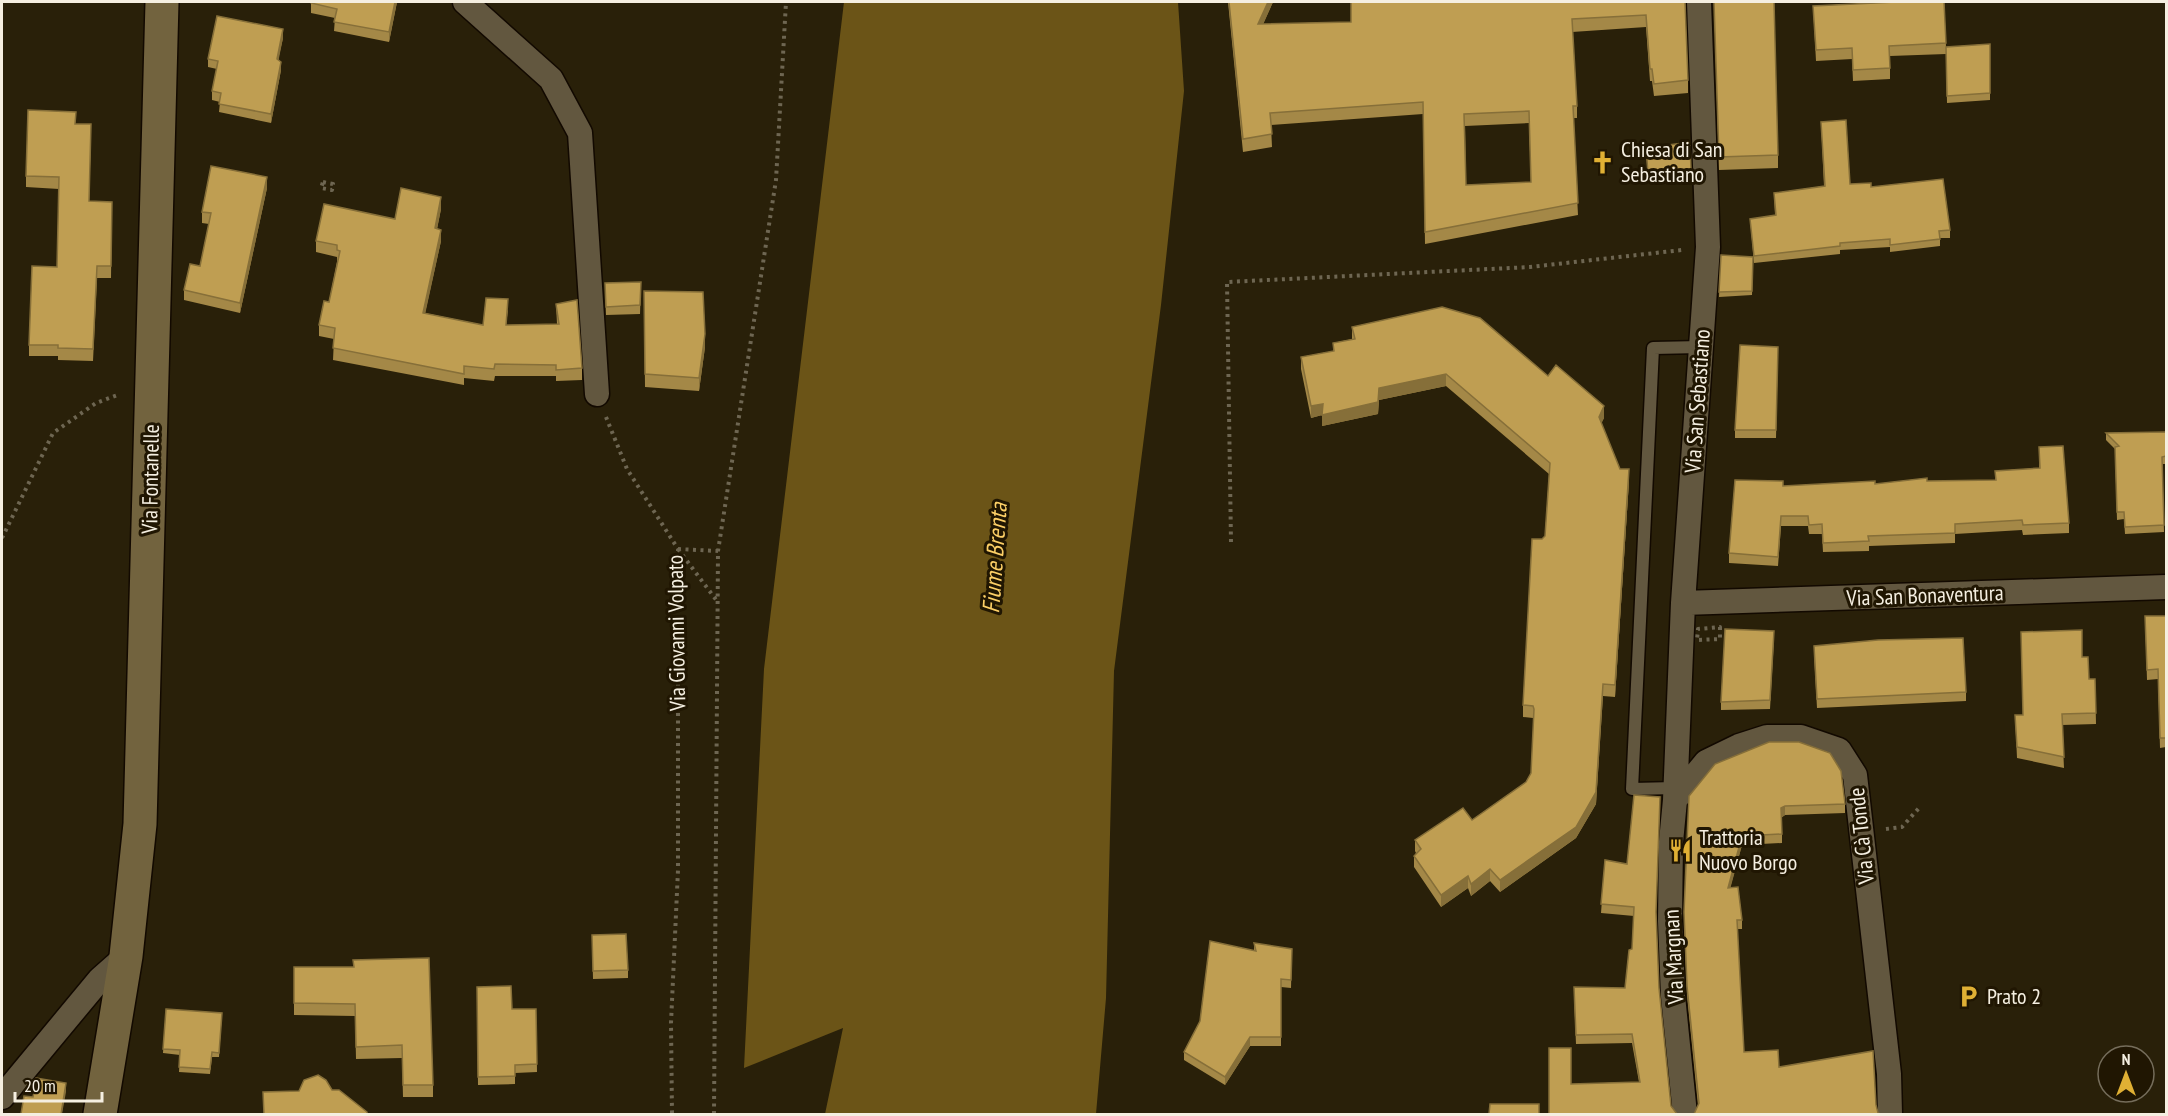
<svg xmlns="http://www.w3.org/2000/svg" width="2168" height="1116" font-family="'PT Sans Narrow',sans-serif">
	<style>
		.water { fill: #6b5417 }
		.lines { fill: none; stroke-linecap: round; stroke-linejoin: round }
		.lane-casing { stroke: #120900; stroke-width: 15 }
		.street-casing { stroke: #120900; stroke-width: 27 }
		.secondary-casing { stroke: #120900; stroke-width: 36 }
		.path { stroke: #6e6652; stroke-width: 4; stroke-dasharray: 3 4.5; stroke-linecap: butt }
		.lane { stroke: #62573f; stroke-width: 12 }
		.street { stroke: #62573f; stroke-width: 24 }
		.secondary { stroke: #72633e; stroke-width: 33 }
		.wall { fill: #a48847; fill-rule: evenodd }
		.shaded-wall { fill: #866f39 }
		.building { fill: #bf9e52; stroke: #866f39; stroke-width: 1.5; fill-rule: evenodd }
		.labels { text-anchor: middle; stroke-width: 6; stroke-linejoin: round; paint-order: stroke }
		.poi-label { font-size: 22px; fill: #f5efe1; stroke: #201602; text-anchor: start }
		.street-label { font-size: 22px; fill: #f5efe1; stroke: #201602 }
		.water-label { font-size: 24px; font-style: italic; fill: #fccf66; stroke: #201602 }
	</style>
	<rect width="100%" height="100%" fill="#292009"/>
	<path class="water" d="M844 2H1178L1184 91 1161 305 1114 671 1106 998 1096 1114H825L843 1028 744 1068 764 669Z"/>
	<g class="lines">
		<defs>
			<path id="lane" d="M1675 788 1632 789 1653 348 1701 347"/>
			<path id="street" d="M465 2 551 79 580 133 597 394
				M1683 603 2166 587
				M1675 800 1706 762 1739 746 1767 737H1801L1839 750 1855 775 1889 1074 1890 1114
				M2 1097 100 979 126 956
				M1685 1114 1673 996 1670 921 1671 842 1675 800 1683 603 1708 247 1699 2"/>
			<path id="secondary" d="M100 1114 126 956 140 824 162 2"/>
		</defs>
		<use href="#lane" class="lane-casing"/>
		<use href="#street" class="street-casing"/>
		<use href="#secondary" class="secondary-casing"/>
		<path class="path" d="M323 182 333 184 332 190 321 188Z
			M606 417 627 469 678 549V870L671 1023 672 1114
			M2 538 53 433 96 403 120 394
			M1231 542 1227 282 1530 267 1682 250
			M678 549 717 601
			M678 549 718 551
			M1720 627V639L1697 640 1698 629Z
			M1886 829 1902 827 1919 808
			M714 1114 718 551 776 180 786 2"/>
		<use href="#lane" class="lane"/>
		<use href="#street" class="street"/>
		<use href="#secondary" class="secondary"/>
	</g>
	<path class="wall" d="M397 2 389 42 334 31 335 18 311 13V3Z
		M1228 2H1273L1263 24 1351 22 1673 2 1688 80V93L1654 96 1652 81H1650L1646 27 1572 32 1577 106V118H1573L1578 215 1425 244 1423 114 1271 125 1272 147 1243 152ZM1529 123 1531 182 1466 185 1465 126Z
		M1714 2 1778 155V168L1719 170Z
		M1944 2 1946 47 1990 44V100L1947 103 1946 54 1890 56V79L1853 81 1852 59 1816 61 1813 6Z
		M283 38 278 60 281 70 271 123 219 112 220 102 212 100V91L217 69 208 67V59Z
		M1821 122 1850 184 1871 187 1950 230V238H1940V246L1890 252V247L1840 250V254L1754 263 1750 219 1775 215 1774 193 1824 186Z
		M76 124 91 136 89 201 112 202 111 278H97L93 361 58 360V356H29V345L57 267 59 189 26 187V176Z
		M1690 142 1691 179 1648 182 1646 148Z
		M267 188 240 313 184 300V290L200 266 209 224 202 223V212Z
		M441 209 437 229 441 241 425 313 483 325 508 310 506 325 557 324 556 304 582 368V380L556 381V376H495L494 381 464 378V385L333 360 334 339 319 336V325L329 302 337 262V257L316 252V241L395 219Z
		M1721 255 1753 257 1752 295 1719 297Z
		M641 282 640 314 606 315 605 283Z
		M644 291 705 347 699 391 645 387Z
		M1352 327 1548 376 1604 418 1601 423 1620 469 1629 481 1615 697 1603 696 1596 804 1576 838 1500 892 1490 881 1471 896 1468 888 1441 907 1414 867V856L1416 853 1415 851V840L1472 820 1526 782 1531 773 1534 719 1533 718 1523 717V705L1542 539 1545 536 1549 474 1446 386 1379 400 1378 414 1322 426V415L1311 418 1301 369V357L1333 351V343L1352 339Z
		M1778 347 1776 438H1735V430Z
		M2166 432V464H2162L2164 532 2125 534 2124 519 2117 520 2115 449 2106 440V433Z
		M2039 447 2069 523V533L2023 535 2022 530 1955 534V543L1869 546V551L1823 552 1822 534H1809L1808 526H1781L1778 566 1729 563V553L1783 486 1995 480V471L2039 468Z
		M2145 616H2166V747L2160 748 2158 679 2147 680Z
		M1774 639 1770 709 1721 710V702Z
		M1814 654 1966 692V701L1817 708Z
		M2082 657 2089 679H2095L2096 724 2062 725 2064 768 2017 758 2015 715H2023Z
		M1689 796 1845 804V813L1785 815 1782 817V843L1742 845 1730 888 1742 920V929H1737L1744 1052 1779 1067 1876 1105 1878 1113 1698 1105 1687 995 1684 921Z
		M1605 860 1656 917 1659 988 1671 1106 1571 1084 1639 1082 1632 1043 1576 1044 1574 996 1625 988 1632 949 1634 916 1601 913Z
		M592 935 628 970V978L593 979Z
		M1254 943 1292 949 1291 988 1281 987V1046H1250L1225 1085 1184 1060V1052L1254 950Z
		M294 967H353L433 1085V1097H403L402 1058 356 1059 355 1016 294 1015Z
		M477 987 512 1009H536L537 1072 515 1073V1084L478 1085Z
		M166 1009 222 1013 219 1057H212L210 1074 179 1072 180 1055 163 1053Z"/>
	<path class="shaded-wall" d="M395 2H397L389 42V32Z
		M1268 2H1273L1258 36V24Z
		M283 29V38L277 68V59Z
		M281 62V70L271 123V114Z
		M267 177V188L240 313V303Z
		M441 197V209L435 239V228Z
		M441 230V241L423 324V313Z
		M705 334V347L699 391V378Z
		M1446 374V386L1379 400 1378 414 1322 426V415L1311 418V406L1379 388Z
		M1604 406V418L1599 429V417Z
		M1629 469V481L1615 697V685Z
		M1603 684 1596 804 1576 838 1500 892V880Z
		M1785 806V815L1781 818V808Z
		M1742 836V845L1728 897V888Z
		M1490 869V881L1471 896V884Z
		M1468 876V888L1441 907V895Z
		M1250 1037V1046L1225 1085V1077Z
		M66 1083V1092L62 1114H61Z"/>
	<path class="building" d="M311 2H395L389 32 334 22 337 9 311 3Z
		M1229 2H1268L1258 24 1351 22V2H1685L1688 80 1654 84 1652 69H1650L1646 15 1572 19 1577 106H1573L1578 203 1425 232 1423 102 1270 113 1272 134 1243 139ZM1529 111 1531 182 1466 185 1464 114Z
		M1714 2H1774L1778 155 1719 157Z
		M1896 2H1944L1946 43 1889 46 1890 68 1853 70 1852 48 1816 50 1813 6Z
		M217 16 283 29 277 59 281 62 271 114 219 104 221 93 212 91 218 61 208 59Z
		M1990 44V93L1947 96 1946 47Z
		M28 110 76 112 75 124H91L89 201 112 202 111 266H97L93 349 58 348V345H29L32 266 57 267 59 177 26 176Z
		M1846 120 1850 184 1871 183V187L1943 179 1950 230 1939 231 1940 239 1890 245V239L1840 243V246L1754 256 1750 219 1776 215 1774 193 1825 186 1821 122Z
		M1690 142 1691 170 1648 173 1646 148Z
		M211 166 267 177 240 303 184 290 190 264 200 266 211 213 202 212Z
		M401 188 441 197 435 228 441 230 423 313 483 325 486 298 508 299 506 325 559 324 556 304 577 300 582 368 556 370V365L495 364 494 369 464 366V374L333 348 335 328 319 325 324 301 329 302 340 251 337 250V245L316 241 324 204 395 219Z
		M1721 255 1753 257 1752 291 1719 292Z
		M641 282 640 305 606 307 605 283Z
		M644 291 703 292 705 334 699 378 645 374Z
		M1442 307 1480 318 1548 376 1556 365 1604 406 1599 417 1620 469H1629L1615 685 1603 684 1596 792 1576 827 1500 880 1490 869 1471 884 1468 876 1441 895 1414 856 1421 849 1415 840 1463 808 1472 820 1526 782 1531 773 1534 709 1533 706 1523 705 1532 539H1542L1545 536 1550 463 1446 374 1379 388 1378 402 1322 415 1323 404 1311 406 1301 357 1334 351 1333 343 1355 339 1352 327Z
		M1740 345 1778 347 1776 430H1735Z
		M2166 432V456L2162 457 2164 525 2125 527 2124 512H2117L2115 447 2119 446 2106 433Z
		M2063 446 2069 523 2023 525 2022 520 1955 524V533L1868 536 1869 541 1823 543 1822 524 1809 525 1808 516H1781L1778 557 1729 553 1735 480 1783 481V486L1875 481V484L1927 478V481L1996 480 1995 471 2040 468 2039 447Z
		M2145 616H2166V738H2160L2158 669 2147 670Z
		M1725 629 1774 631 1770 700 1721 702Z
		M2082 630V657H2088L2089 679H2095L2096 713 2062 714 2064 757 2017 747 2015 715H2023L2021 632Z
		M1963 638 1966 692 1817 699 1814 646 1878 640Z
		M1769 742H1799L1830 753 1841 771 1845 804 1785 806 1781 808 1782 834 1742 836 1728 888 1738 887 1742 920H1737L1744 1052 1778 1050 1779 1067 1873 1051 1876 1105 1878 1113 1881 1114H1694L1699 1103 1687 986 1684 912 1689 796 1715 764Z
		M1634 795 1660 797 1656 912 1659 988 1671 1106 1677 1114H1549V1048H1571V1084L1640 1082 1632 1034 1576 1035 1574 987 1625 988 1629 950 1632 949 1634 907 1601 904 1605 860 1627 864Z
		M626 934 628 970 593 971 592 935Z
		M1210 941 1256 951 1254 943 1292 949 1291 980 1281 979V1037H1250L1225 1077 1184 1052 1200 1021Z
		M429 958 433 1085H403L402 1045 356 1047 355 1004 294 1003V967H354L353 960Z
		M511 986 512 1009H536L537 1064 515 1065V1076L478 1077 477 987Z
		M166 1009 222 1013 219 1053 212 1052 210 1069 179 1067 180 1050 163 1049Z
		M318 1075 326 1080 332 1090H339L367 1112V1114H264L263 1092 299 1091 304 1080Z
		M36 1078 66 1083 61 1114H21L24 1096 33 1097Z
		M1490 1104H1539V1114H1489Z"/>
	<defs>
		<symbol id="church-bare" viewBox="-9 -9 18 18"><path d="M-1.2-6h2.4v3.5h3.3v2.4h-3.3V6h-2.4V-.1h-3.3v-2.4h3.3Z" fill="#e0b034" stroke="#201602" stroke-width="2.5" paint-order="stroke"/></symbol>
		<symbol id="restaurant-bare" viewBox="-9 -9 18 18"><path d="M-5-6h1v4h1v-4h1v4h1v-4h1v5L-1.5 .5V6h-2V.5L-5-1ZM5-6V6H3V1.5H1.5Q1.5-4 5-6Z" fill="#e0b034" stroke="#201602" stroke-width="2.5" paint-order="stroke"/></symbol>
		<symbol id="parking-bare" viewBox="-9 -9 18 18"><path d="M-3.5-5.5H1a3.5 3.5 0 0 1 0 7H-1V5.5H-3.5ZM-1-3.4V-.6H.8a1.4 1.4 0 0 0 0-2.8Z" fill="#e0b034" stroke="#201602" stroke-width="2.5" paint-order="stroke"/></symbol>
	</defs>
	<g fill-rule="evenodd">
		<use href="#church-bare" x="1586" y="146" width="33" height="33"/>
		<use href="#restaurant-bare" x="1664" y="834" width="33" height="33"/>
		<use href="#parking-bare" x="1952" y="980" width="33" height="33"/>
	</g>
	<g class="labels">
		<g class="poi-label">
			<text x="1621" y="157">Chiesa di San<tspan x="1621" dy="25">Sebastiano</tspan></text>
			<text x="1699" y="845">Trattoria<tspan x="1699" dy="25">Nuovo Borgo</tspan></text>
			<text x="1987" y="1004">Prato 2</text>
		</g>
		<g class="street-label">
			<text transform="translate(1697 401) rotate(-86)" y="8">Via San Sebastiano</text>
			<text transform="translate(150 479) rotate(-89)" y="8">Via Fontanelle</text>
			<text transform="translate(1925 595) rotate(-2)" y="8">Via San Bonaventura</text>
			<text transform="translate(676 633) rotate(-91)" y="8">Via Giovanni Volpato</text>
			<text transform="translate(1861 836) rotate(-96)" y="8">Via Cà Tonde</text>
			<text transform="translate(1673 957) rotate(-93)" y="8">Via Margnan</text>
		</g>
		<g class="water-label">
			<text transform="translate(995 558) rotate(-86)" y="8">Fiume Brenta</text>
		</g>
	</g>
	<rect width="2168" height="1116" fill="none" stroke="#f5efe1" stroke-width="6"/>
	<g transform="translate(2126 1074)"><circle r="28" fill="#201602" stroke="#756d5b" stroke-width="1.5"/>
	<path d="M0-4.5L10 22L0 15L-10 22Z" fill="#e0b034"/>
	<text y="-9" font-size="16" font-weight="bold" text-anchor="middle" fill="#f5efe1">N</text>
	</g>
	<path d="M15 1092v9h87v-9" fill="none" stroke="#f5efe1" stroke-width="3"/>
	<text x="24" y="1092" font-size="18" fill="#f5efe1" stroke="#201602" stroke-width="4.5" paint-order="stroke">20 m</text>
</svg>
